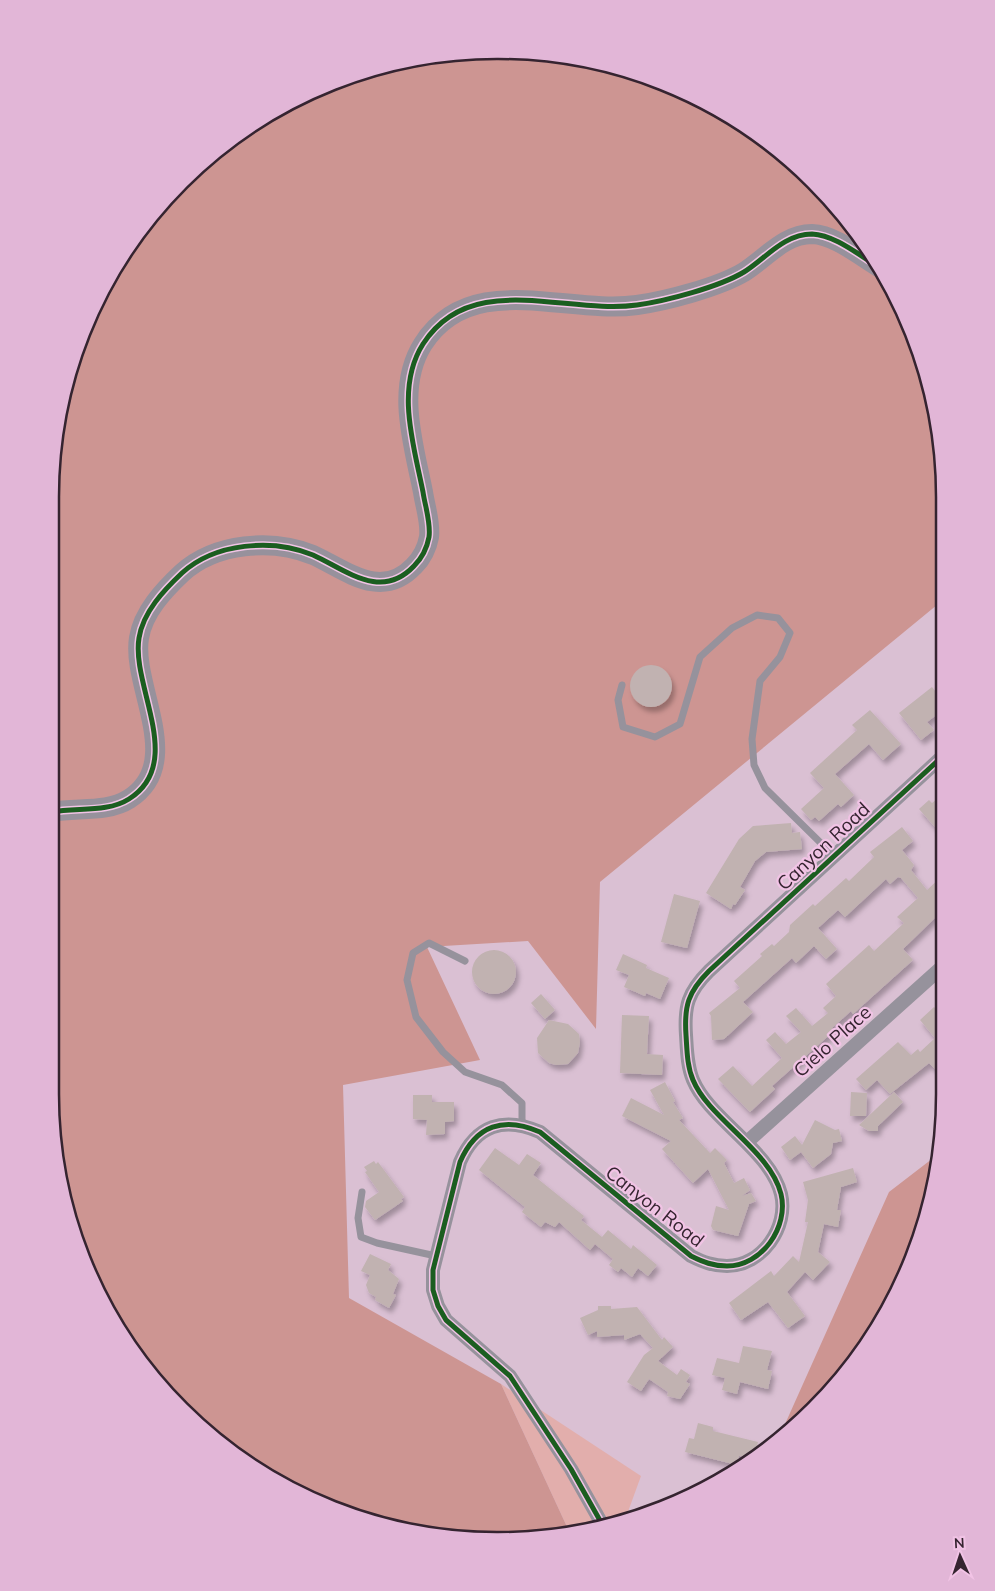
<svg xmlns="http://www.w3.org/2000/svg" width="995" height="1591" font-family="Mulish,sans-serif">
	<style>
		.green { fill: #e2aeac }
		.forest { fill: #cd9592 }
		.building { fill: #c1b2b1; filter: url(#shadow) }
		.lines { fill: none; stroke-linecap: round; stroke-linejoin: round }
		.lane { stroke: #96929c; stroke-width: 7 }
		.street { stroke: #96929c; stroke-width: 14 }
		.secondary { stroke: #97919c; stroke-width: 20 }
		.cycleway-casing { stroke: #f1c3e5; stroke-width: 8 }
		.cycleway { stroke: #1b5e20; stroke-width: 5 }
		.labels { text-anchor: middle; stroke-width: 4.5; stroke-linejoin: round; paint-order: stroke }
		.street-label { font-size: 19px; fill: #352430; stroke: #f1c3e5 }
		.rim { fill: none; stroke: #352430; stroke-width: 2.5 }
	</style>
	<defs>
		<filter id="shadow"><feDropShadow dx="3" dy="5" stdDeviation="2.5" flood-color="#0004"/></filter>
	</defs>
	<rect width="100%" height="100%" fill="#dac0d3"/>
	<path class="green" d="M501 1384 641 1476 625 1520 568 1529Z"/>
	<path class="forest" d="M526 51 613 65 695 96 770 142 834 203 885 274 930 381 944 468 943 600 600 882 596 1029 528 941 427 947 480 1060 343 1085 349 1298 501 1384 568 1529 497 1541 354 1517 225 1449 142 1366 74 1237 50 1093 54 439 84 327 142 225 202 161 274 110 353 74 439 54Z
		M941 1152 911 1264 853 1366 777 1442 889 1192Z"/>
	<path class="building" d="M630 686a21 21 0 1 1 42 0a21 21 0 1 1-42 0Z
		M932 687 943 701V710L927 722 934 730 921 740 899 713Z
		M870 710 901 744 883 760 869 744 835 774 854 795 841 807 838 804 819 821 815 817 811 820 801 809 824 788 810 773 857 730 852 725Z
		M943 794V822L942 835 919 809 929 800 932 803Z
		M791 823 792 833 800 832 802 849 766 852 755 861 740 887 745 890 735 905 733 904 731 909 706 893 739 839 753 826Z
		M902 827 913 841 902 850 914 865 911 870 927 890 942 876V911L903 949 913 960 853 1014 851 1011 832 1028 834 1031 772 1086 775 1089 750 1112 718 1079 733 1066 752 1086 782 1058 766 1040 775 1032 786 1044 801 1032 786 1016 796 1008 812 1026 828 1013 823 1008 836 996 826 984 869 945 874 951 904 923 897 917 918 898 901 878 898 877 890 884 886 879 845 917 838 910 818 928 837 949 826 959 814 946 796 963 792 958 743 1002 753 1012 724 1039 712 1040 711 1016 709 1013 740 988 734 981 762 956 760 954 772 944 774 946 789 932 790 925 813 904 815 906 846 878 849 881 874 857 870 852Z
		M674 894 700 901 687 948 661 942Z
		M472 972a22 22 0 1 1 44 0a22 22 0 1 1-44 0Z
		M623 954 647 965 646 968 669 978 660 999 646 993 645 996 624 987 629 975 616 970Z
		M541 994 555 1010 545 1019 531 1003Z
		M934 1007 942 1015V1076L929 1063 890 1094 877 1080 866 1090 856 1079 898 1042 911 1055 918 1049 920 1052 935 1038 920 1020Z
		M622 1015 649 1016 647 1054 663 1055 662 1075 620 1073Z
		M549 1020 568 1024 579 1034 580 1042 578 1053 568 1064 556 1065 549 1063 538 1053 537 1038Z
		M665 1082 675 1101 673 1102 683 1118 679 1120 710 1153 715 1148 727 1160 724 1163 734 1183 744 1178 750 1190 742 1196 751 1193 756 1201 749 1204 738 1236 713 1230 711 1226 716 1206 729 1210 708 1169 693 1183 662 1149 671 1141 622 1116 631 1098 664 1115 650 1090Z
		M851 1092 867 1093 866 1116H850Z
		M894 1092 903 1102 878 1126V1131H869L859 1125Z
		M413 1095H432V1102H454V1121L445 1122V1134L426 1135 427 1120 413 1119Z
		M815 1120 835 1130 839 1129 842 1141 833 1143 831 1154 813 1168 801 1152 790 1160 781 1147 795 1136 802 1145Z
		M495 1148 519 1165 527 1154 541 1163 533 1175 584 1216 581 1220 602 1237 608 1230 631 1249 633 1245 657 1265 648 1276 638 1268 632 1277 621 1268 618 1272 609 1265 613 1259 595 1244 590 1250 559 1222 555 1227 545 1222 541 1227 522 1212 525 1207 479 1170Z
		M374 1161 376 1164 378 1162 404 1197 401 1199 403 1201 375 1220 365 1207 366 1201 379 1192 365 1172 367 1171 364 1167Z
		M853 1168 857 1182 841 1187 837 1210H841L838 1227 824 1224 818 1252 830 1262 813 1280 805 1272 787 1292 805 1316 788 1328 768 1302 741 1320 729 1303 771 1271 774 1276 793 1256 799 1262 808 1222H805L808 1200 803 1182Z
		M370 1254 391 1264 388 1270 399 1279 393 1294 396 1295 389 1308 375 1300 376 1297 369 1293 366 1285 370 1275 361 1271Z
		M598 1306H611V1309L637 1307 662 1340 664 1337 673 1347 658 1361 677 1375 681 1369 690 1375 686 1382 690 1384 680 1399 667 1396 668 1392 649 1379 641 1391 627 1382 644 1355 653 1348 640 1334 624 1340V1335L597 1337V1331L588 1335 580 1318 598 1310Z
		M743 1346 772 1351 767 1370 772 1371 768 1389 740 1382 737 1394 722 1390 725 1378 712 1375 717 1358 739 1363Z
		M698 1423 713 1427V1431L758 1442 754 1457 739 1456 737 1465 685 1452 689 1438 694 1439Z"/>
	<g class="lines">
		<path class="lane" d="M622 685 618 700 623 727 655 737 680 724 700 657 732 628 757 615 778 618 790 633 780 657 760 681 752 739 754 765 765 788 834 856
			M465 961 429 943 413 953 407 980 416 1017 443 1052 465 1072 502 1085 522 1103V1125
			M362 1192 358 1218 361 1237 377 1243 436 1256"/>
		<path class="street" d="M747 1142 942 967
			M602 1524 571 1469 510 1376 446 1320 438 1306 433 1290V1270L460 1162C476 1125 504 1116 540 1132L691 1256C703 1262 713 1266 727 1266 762 1266 789 1227 781 1194 770 1150 709 1119 693 1080 687 1066 687 1050 686 1035 684 1006 688 992 709 971L943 756"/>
		<path class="secondary" d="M52 812C76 807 107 813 129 799 186 763 131 686 139 638 143 612 164 590 182 573 215 543 272 538 313 555 346 570 381 601 414 566 421 559 427 548 429 537 431 523 425 506 423 492 414 446 395 388 423 344 471 269 566 315 637 305 666 301 719 287 744 272 765 259 784 234 812 234 836 235 861 257 882 269"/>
		<defs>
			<path id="cycleway" d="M52 812C76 807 107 813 129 799 186 763 131 686 139 638 143 612 164 590 182 573 215 543 272 538 313 555 346 570 381 601 414 566 421 559 427 548 429 537 431 523 425 506 423 492 414 446 395 388 423 344 471 269 566 315 637 305 666 301 719 287 744 272 765 259 784 234 812 234 836 235 861 257 882 269
				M602 1524 571 1469 510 1376 446 1320 438 1306 433 1290V1270L460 1162C476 1125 504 1116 540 1132L691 1256C703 1262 713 1266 727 1266 762 1266 789 1227 781 1194 770 1150 709 1119 693 1080 687 1066 687 1050 686 1035 684 1006 688 992 709 971L943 756"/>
		</defs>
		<use href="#cycleway" class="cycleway-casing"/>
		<use href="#cycleway" class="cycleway"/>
	</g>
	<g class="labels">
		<g class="street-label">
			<text transform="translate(823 846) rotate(-43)" y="7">Canyon Road</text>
			<text transform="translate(832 1041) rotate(-42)" y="7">Cielo Place</text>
			<text transform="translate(655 1206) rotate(38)" y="7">Canyon Road</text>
		</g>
	</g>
	<path d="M0 0H995V1591H0ZM497 59H498A438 438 0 0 1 936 497V1094A438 438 0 0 1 498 1532H497A438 438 0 0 1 59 1094V497A438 438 0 0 1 497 59Z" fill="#e2b6d7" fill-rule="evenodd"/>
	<path class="rim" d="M497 59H498A438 438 0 0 1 936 497V1094A438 438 0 0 1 498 1532H497A438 438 0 0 1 59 1094V497A438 438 0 0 1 497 59Z"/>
	<g transform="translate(960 1556) rotate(357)" stroke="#f1c3e5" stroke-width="4" paint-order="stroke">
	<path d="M0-4L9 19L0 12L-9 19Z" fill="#352430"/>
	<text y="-8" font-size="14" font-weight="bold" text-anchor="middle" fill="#352430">N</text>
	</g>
</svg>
